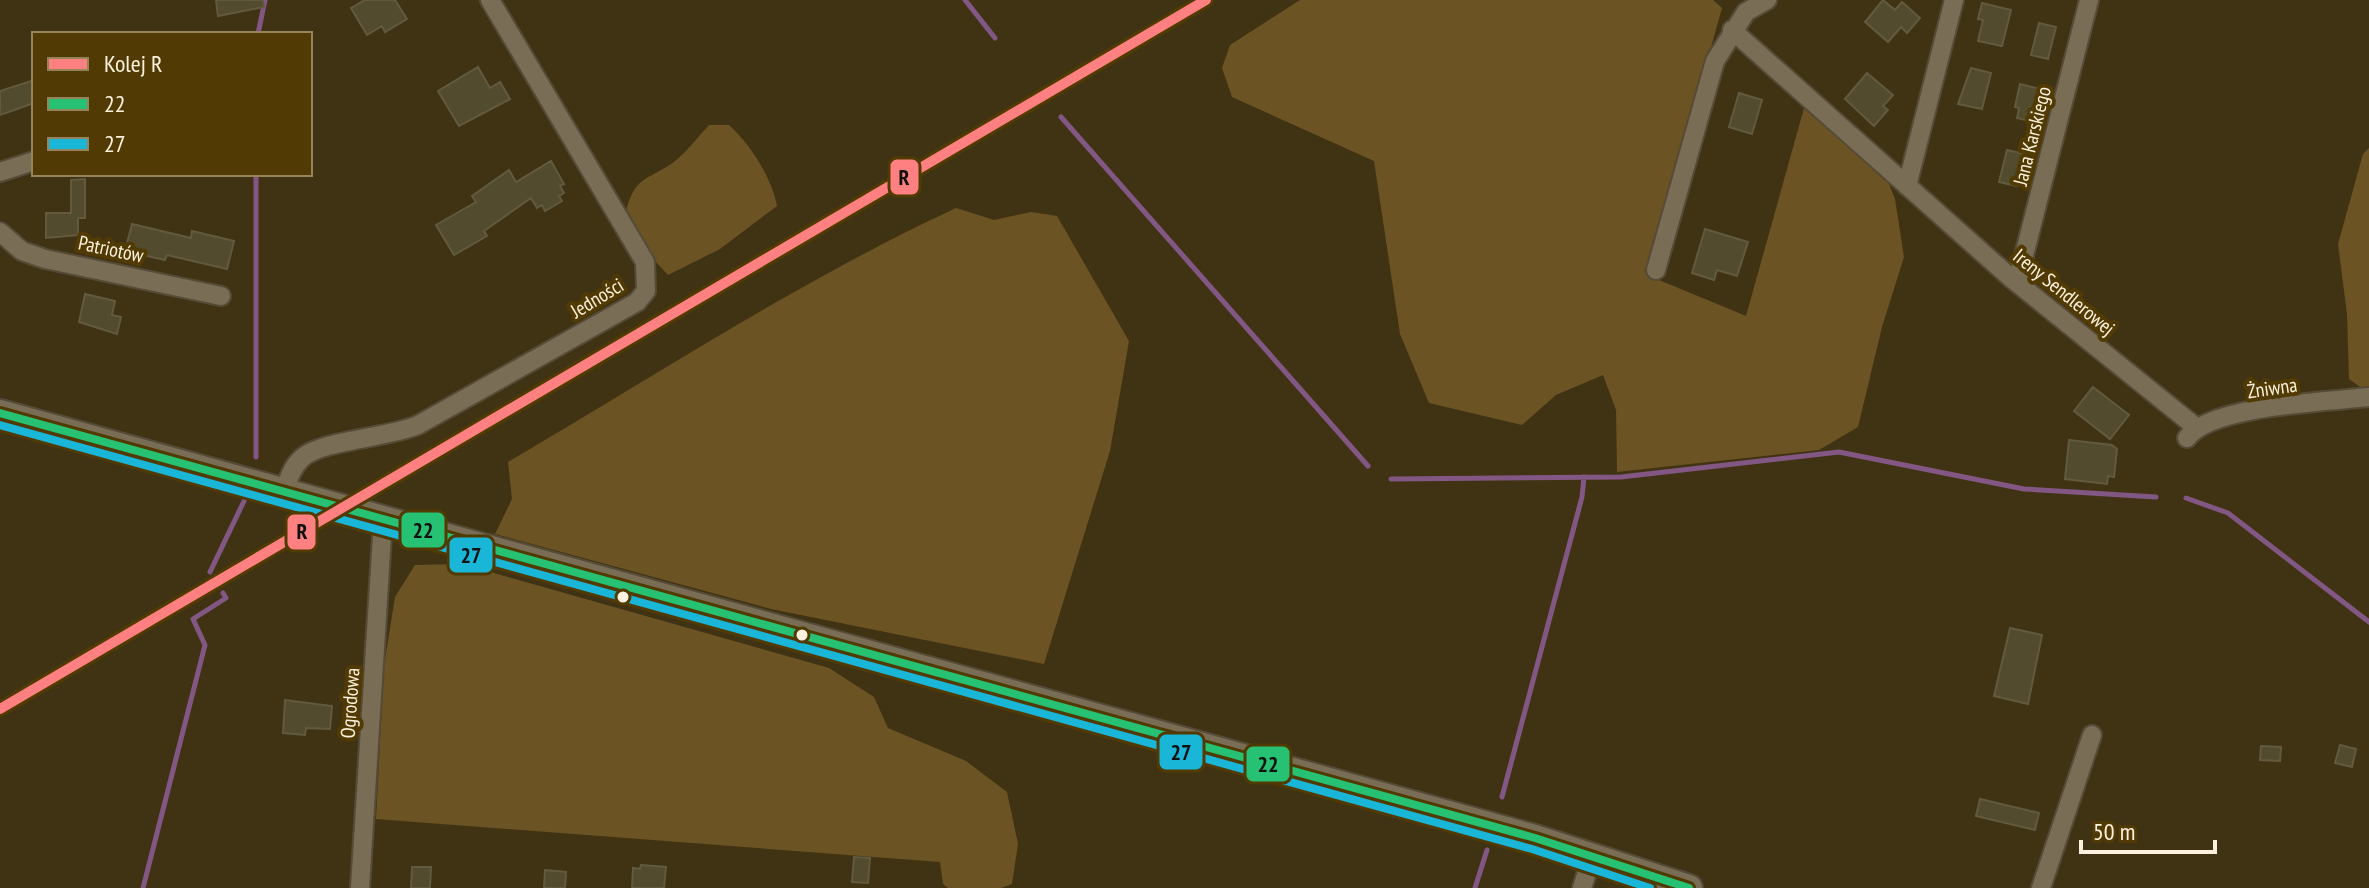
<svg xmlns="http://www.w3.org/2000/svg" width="2369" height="888" font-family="'PT Sans Narrow',sans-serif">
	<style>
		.green { fill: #6b5323 }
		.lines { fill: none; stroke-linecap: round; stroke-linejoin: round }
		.stream { stroke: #825784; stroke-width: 5 }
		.building { fill: #524b2e; stroke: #625a3f; stroke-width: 2 }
		.street-casing { stroke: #554b37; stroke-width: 22 }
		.secondary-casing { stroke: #554b37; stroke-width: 30 }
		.street { stroke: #796d55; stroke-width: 18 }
		.secondary { stroke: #796d55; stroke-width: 26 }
		.bus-1-casing { stroke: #513a03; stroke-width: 14 }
		.bus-2-casing { stroke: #513a03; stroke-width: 14 }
		.bus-1 { stroke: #26c172; stroke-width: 8 }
		.bus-2 { stroke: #1ab6d8; stroke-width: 8 }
		.rail-1-casing { stroke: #513a03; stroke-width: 16 }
		.rail-1 { stroke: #ff8080; stroke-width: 10 }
		.bus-dot { fill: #fcf2df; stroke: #513a03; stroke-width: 3 }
		.labels { text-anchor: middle; stroke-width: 8; stroke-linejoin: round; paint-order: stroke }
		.street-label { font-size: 20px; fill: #fcf2df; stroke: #513a03 }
		.line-badge { stroke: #513a03; stroke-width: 3 }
		.pale-badge-label { font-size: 22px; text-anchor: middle; font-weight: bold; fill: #111 }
	</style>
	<rect width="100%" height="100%" fill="#403314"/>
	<path class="green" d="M1300 0H1713L1722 8 1647 275 1746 316 1806 101 1877 153 1895 199 1904 257 1882 327 1858 427 1819 450 1617 472 1616 410 1603 375 1556 395 1522 425 1429 403 1400 334 1374 161 1232 97 1222 68 1230 45Z
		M709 125H729C750 144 772 178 777 206L720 249 668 275 656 262 626 210C636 178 642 182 668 166 683 157 696 139 709 125Z
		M2369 148V391L2367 392 2349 379 2347 314 2338 244 2363 154Z
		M956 208 994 220 1031 212 1057 216 1129 341 1110 451 1044 664 771 609 495 534 512 499 508 462C656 375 801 280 956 208Z
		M462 564 829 668 874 697 888 728 966 761 1007 792 1018 844 1012 884 1001 888H948L943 884 940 862 376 819 384 666 395 597 415 565Z"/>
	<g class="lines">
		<path class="stream" d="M965 0 995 38
			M258 34 265 0
			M1061 117 1368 466
			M256 174V457
			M1391 479 1621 477 1839 452 2024 489 2156 497
			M2186 498 2228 513 2369 622
			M210 572 245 499
			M1502 797 1582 497 1584 477
			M143 888 205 645 193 619 226 598 223 593
			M1475 888 1487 850"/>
	</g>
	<path class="building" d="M216 0H263L264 7 218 16Z
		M365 0H395L407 19 385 32 382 26 367 35 351 8Z
		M1883 0 1895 10 1902 2 1920 18 1907 33 1901 27 1888 42 1865 22Z
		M1982 3 2011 10 2002 46 1978 41 1983 20 1978 19Z
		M2039 23 2056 27 2048 59 2031 55Z
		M478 67 490 88 500 82 510 99 459 126 438 91Z
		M1971 68 1991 73 1982 109 1958 104Z
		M1867 73 1893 95 1883 106 1888 110 1874 126 1845 99Z
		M34 80V103L0 115V91Z
		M2020 84 2044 90 2034 122 2017 118 2019 108 2015 107Z
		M1739 93 1762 100 1752 134 1729 127Z
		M2007 150 2025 154 2017 186 1999 182Z
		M551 161 564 184 560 186 564 193 559 196 562 201 545 211 542 205 537 208 531 198 484 231 487 236 454 255 436 225 476 202 472 196 509 170 516 182Z
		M85 179V218H78V235L46 238V213H71V180Z
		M132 224 191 238 192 231 234 241 227 269 167 255 165 260 125 251Z
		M1705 229 1748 242 1737 276 1717 270 1714 280 1692 273Z
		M85 294 115 301 112 315 121 317 117 334 79 322Z
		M2093 387 2129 415 2110 439 2074 411Z
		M2069 440 2112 445 2117 449 2114 477 2108 476 2107 484 2065 479Z
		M2010 628 2042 635 2028 704 1994 696Z
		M285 700 332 706 330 729 306 728 305 735 283 733Z
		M2340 745 2356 749 2352 767 2335 763Z
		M2261 746 2281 747 2280 761 2260 760Z
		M1980 799 2039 813 2035 830 1976 816Z
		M854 857 870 858 868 883 852 882Z
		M641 865 666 867 664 888H632L633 868 640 869Z
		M412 867H431L430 888H411Z
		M545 870 566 872 565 888H544Z"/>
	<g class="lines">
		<defs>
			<path id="street" d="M1732 30 2011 278 2197 428
				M0 172 34 161
				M1907 186 1954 0
				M0 232 22 251 45 259 221 296
				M1656 270 1715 61 1746 12 1767 0
				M2017 283 2089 0
				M2187 438C2211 405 2328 402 2369 397
				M284 492C288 480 292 467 302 458 322 440 388 438 418 425L637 302 646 291 645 262 490 0
				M360 888 383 520
				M1582 888 1592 856
				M2041 888 2092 735"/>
			<path id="secondary" d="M0 413 1535 838 1689 888"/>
		</defs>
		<use href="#street" class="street-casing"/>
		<use href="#secondary" class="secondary-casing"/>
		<use href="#street" class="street"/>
		<use href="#secondary" class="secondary"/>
		<defs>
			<path id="bus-1" d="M0 413 1535 838 1689 888"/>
			<path id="bus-2" d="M0 425 1532 849 1650 888"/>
		</defs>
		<use href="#bus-1" class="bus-1-casing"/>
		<use href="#bus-2" class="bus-2-casing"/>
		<use href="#bus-1" class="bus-1"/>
		<use href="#bus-2" class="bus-2"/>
		<defs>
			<path id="rail-1" d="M0 709 1206 0"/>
		</defs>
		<use href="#rail-1" class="rail-1-casing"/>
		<use href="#rail-1" class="rail-1"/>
	</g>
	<g class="bus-dot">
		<circle cx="623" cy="597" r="7"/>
		<circle cx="802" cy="635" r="7"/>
	</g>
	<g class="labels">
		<g class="street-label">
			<text transform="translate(2032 136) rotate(-76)" y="7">Jana Karskiego</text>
			<text transform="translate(111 249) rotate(12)" y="7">Patriotów</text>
			<text transform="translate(2064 292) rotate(39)" y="7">Ireny Sendlerowej</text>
			<text transform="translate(597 298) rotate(-31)" y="7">Jedności</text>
			<text transform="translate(2272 388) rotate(-8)" y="7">Żniwna</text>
			<text transform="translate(350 703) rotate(-86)" y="7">Ogrodowa</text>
		</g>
	</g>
	<g class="line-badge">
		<rect x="889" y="158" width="31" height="38" rx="8" fill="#ff8080"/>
		<rect x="400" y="511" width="46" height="38" rx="8" fill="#26c172"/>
		<rect x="286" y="513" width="31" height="38" rx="8" fill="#ff8080"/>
		<rect x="448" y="536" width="46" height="38" rx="8" fill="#1ab6d8"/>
		<rect x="1158" y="733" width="46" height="38" rx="8" fill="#1ab6d8"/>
		<rect x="1245" y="745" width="46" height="38" rx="8" fill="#26c172"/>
	</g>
	<g class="pale-badge-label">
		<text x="904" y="185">R</text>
		<text x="423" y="538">22</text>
		<text x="302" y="539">R</text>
		<text x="471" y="563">27</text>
		<text x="1181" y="760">27</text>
		<text x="1268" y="772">22</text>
	</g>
	<rect x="32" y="32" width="280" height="144" fill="#513a03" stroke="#95845b" stroke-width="2"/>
	<rect x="48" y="58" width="40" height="12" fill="#ff8080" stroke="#95845b" stroke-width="2"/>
	<text x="104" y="72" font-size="24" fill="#fcf2df">Kolej R</text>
	<rect x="48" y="98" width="40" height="12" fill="#26c172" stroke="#95845b" stroke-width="2"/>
	<text x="104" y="112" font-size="24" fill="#fcf2df">22</text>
	<rect x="48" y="138" width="40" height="12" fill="#1ab6d8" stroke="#95845b" stroke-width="2"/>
	<text x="104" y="152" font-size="24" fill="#fcf2df">27</text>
	<path d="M2081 840v12h134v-12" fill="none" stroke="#fcf2df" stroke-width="4"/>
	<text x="2093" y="840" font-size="24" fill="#fcf2df" stroke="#513a03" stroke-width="6" paint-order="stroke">50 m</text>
</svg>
